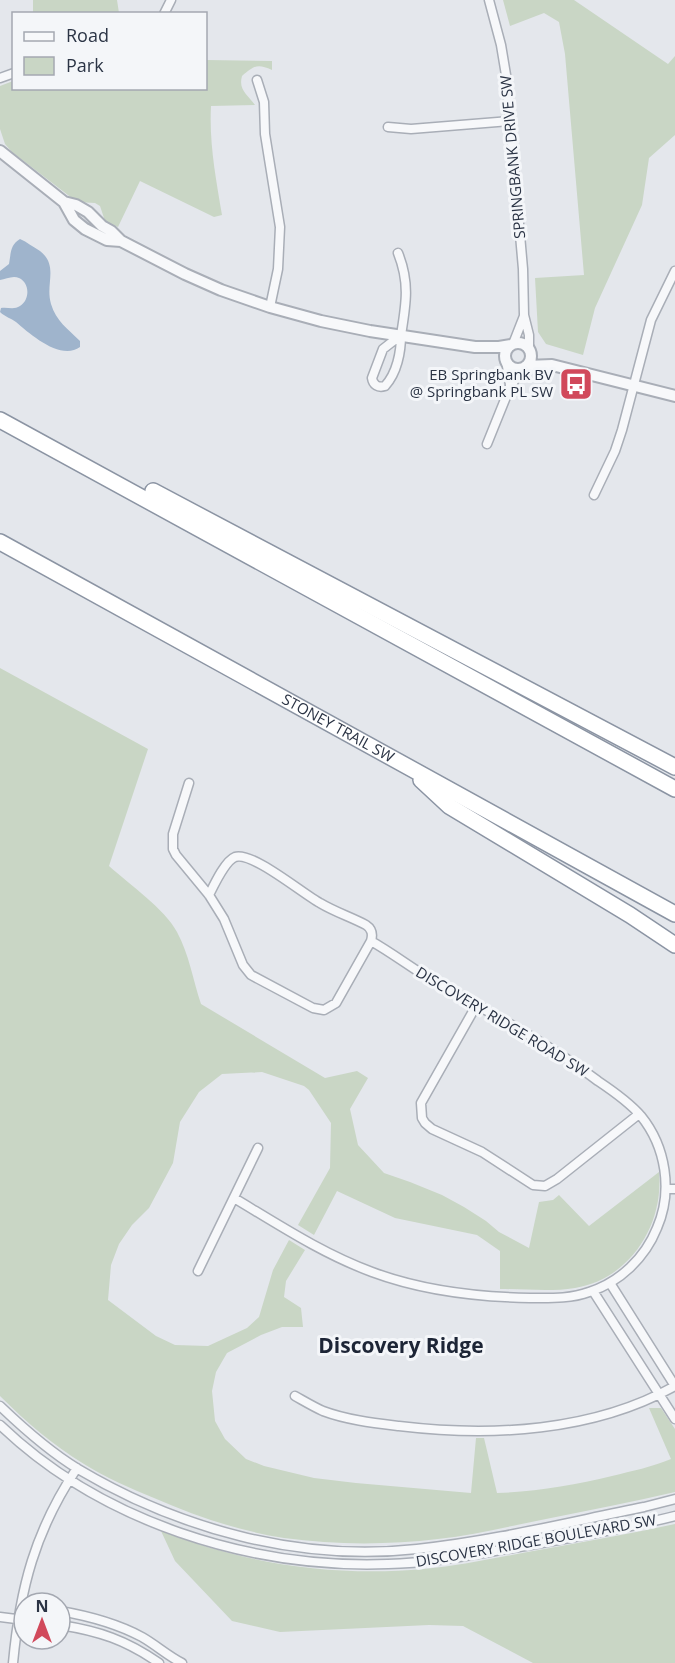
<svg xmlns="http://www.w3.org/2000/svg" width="675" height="1663" font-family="'Open Sans',sans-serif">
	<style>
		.green { fill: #c9d6c5 }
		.water { fill: #9fb4cc }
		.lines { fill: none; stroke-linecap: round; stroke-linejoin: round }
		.minor-casing { stroke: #a9aeb7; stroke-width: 11 }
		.tertiary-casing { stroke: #a9aeb7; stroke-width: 14 }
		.motorway-casing { stroke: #8b94a3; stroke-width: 18 }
		.minor { stroke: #f7f8fa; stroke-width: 8 }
		.tertiary { stroke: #f7f8fa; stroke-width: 10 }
		.motorway { stroke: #fff; stroke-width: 15 }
		.labels { text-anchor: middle; stroke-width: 6; stroke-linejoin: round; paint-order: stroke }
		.street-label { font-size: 15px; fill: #2b3445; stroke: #f4f6f9 }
		.poi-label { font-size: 15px; fill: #2b3445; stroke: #f4f6f9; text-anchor: end }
		.district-label { font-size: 21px; font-weight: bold; fill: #1d2536; stroke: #f4f6f9 }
	</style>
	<rect width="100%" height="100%" fill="#e4e7ec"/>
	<path class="green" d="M33 0H117L119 13H33Z
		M503 0H574L668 64 675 56V135L649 158 642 205 595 308 583 355 546 344 538 332 535 278 584 275 565 54 559 22 544 13 510 26Z
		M206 60 272 61V70C257 63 254 66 242 76 238 90 248 95 255 105L211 106C209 143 216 179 222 215L214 217 140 181 118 227 105 221 100 206 95 203 77 202 12 152 5 144 0 129V86L13 81 14 88H206Z
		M0 668 148 749 109 866C129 884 165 909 177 932 189 954 193 980 201 1004L325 1078 357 1071 368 1078 350 1109 358 1145 384 1173 410 1182 442 1195 464 1207 486 1221 499 1232 529 1248 539 1202 553 1200 559 1195 589 1226 659 1172C664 1225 630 1279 575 1288 551 1292 524 1289 500 1289V1251L477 1235 395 1218 337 1191 314 1235 298 1225 330 1168 331 1123 309 1090 304 1086 262 1072 222 1074 199 1092 180 1122 173 1163 149 1208 132 1225 119 1244 111 1265 108 1300 156 1336 175 1345 208 1346 247 1328 259 1317 273 1270 289 1240 305 1250 286 1281 284 1297 301 1308 303 1327H282L261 1335 227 1353 216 1372 212 1391 215 1421 225 1439 246 1459 264 1466 314 1478 356 1483 471 1493 476 1438H484L497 1493C535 1492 575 1485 612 1476 632 1471 652 1467 671 1459L649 1408H661L675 1429V1492C632 1502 589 1510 546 1519 510 1526 474 1535 438 1539 387 1545 335 1545 284 1538 239 1531 195 1516 154 1498 130 1488 106 1478 84 1464 53 1445 26 1422 0 1396Z
		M675 1524V1663H533L463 1626 429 1625 280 1632 232 1621 175 1561 161 1531C246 1564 333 1577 424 1569 466 1565 508 1555 550 1548 592 1540 634 1533 675 1524Z"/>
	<path class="water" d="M20 239C27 242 33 247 40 251 59 266 45 284 51 304 56 321 68 329 80 341V347C61 361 31 335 16 322 11 318 5 317 0 312L1 308C8 307 14 310 20 306 30 300 30 283 19 278 13 275 6 279 0 280V271L9 264C11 253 10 245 20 239Z"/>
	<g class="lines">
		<defs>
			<path id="minor" d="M489 0 501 45 506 75 523 269 524 315 529 335V350
				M164 14 171 0
				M0 78 14 73
				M257 80 264 102 265 134 280 227 278 269 270 307
				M388 127 411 129 510 121
				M398 253C410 283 406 304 401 335
				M401 335C401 352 397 373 385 386 378 388 373 385 372 378L383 349Z
				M513 344 524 316
				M506 362 509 375 510 386
				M487 444 510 387 523 368
				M594 495 615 451 622 430 651 320 675 271
				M189 783 173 834V849L176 855 209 895 224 919 243 965 251 975 313 1008 324 1010 336 1003 371 941C373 934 372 929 366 925 351 917 335 912 320 903 303 894 252 851 235 857 225 861 214 885 209 895
				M476 1006 421 1103 422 1118 425 1123 432 1129 482 1152 533 1185 545 1186 557 1179 639 1114
				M666 1189H675
				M234 1198C279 1225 323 1254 372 1272 423 1291 476 1297 530 1298 550 1298 570 1299 589 1292 620 1282 645 1258 657 1228 673 1191 666 1147 641 1116 629 1102 613 1091 598 1081 548 1043 492 1014 437 983 414 970 394 954 371 941
				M198 1271 258 1148
				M610 1283 675 1386
				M593 1291 675 1419
				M295 1396C304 1401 314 1407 323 1411 347 1420 374 1423 399 1426 491 1437 593 1432 675 1386
				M0 1406C24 1429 50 1452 78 1469 179 1529 299 1562 417 1549 493 1541 569 1522 644 1507L675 1499
				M0 1425C101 1522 250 1569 388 1564 432 1563 476 1554 519 1547 571 1538 624 1529 675 1516
				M60 1611C89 1616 116 1623 142 1637 156 1645 168 1656 182 1663
				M0 1617 24 1620
				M60 1625C99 1631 126 1640 159 1663
				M13 1663C20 1588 35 1531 77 1468"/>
			<path id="tertiary" d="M0 151 64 202 74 220 85 229 107 240 121 241
				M64 202 76 205 88 212 102 226 111 231 121 241 185 274 221 290 270 307 321 321 370 331 475 347H499L511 345
				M505 356a13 13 0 1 1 26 0a13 13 0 1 1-26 0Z
				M526 366 552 365 675 396"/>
			<g id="motorway">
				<path d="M0 420 675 789"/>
				<path d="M153 491 675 767"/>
				<path id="s1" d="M0 542 675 914"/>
				<path d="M421 780 449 806 630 915 675 945"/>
			</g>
		</defs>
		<use href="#minor" class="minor-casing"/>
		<use href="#tertiary" class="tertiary-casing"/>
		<use href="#motorway" class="motorway-casing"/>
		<use href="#minor" class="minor"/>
		<use href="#tertiary" class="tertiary"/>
		<use href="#motorway" class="motorway"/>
	</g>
	<defs>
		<symbol id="bus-square" viewBox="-11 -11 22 22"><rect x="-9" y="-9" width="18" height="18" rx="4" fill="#d1495b" stroke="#f4f6f9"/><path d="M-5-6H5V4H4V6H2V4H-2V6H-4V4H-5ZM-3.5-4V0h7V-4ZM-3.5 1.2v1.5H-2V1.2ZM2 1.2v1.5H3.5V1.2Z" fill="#fff"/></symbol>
	</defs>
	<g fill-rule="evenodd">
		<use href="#bus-square" x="557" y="365" width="38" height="38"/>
	</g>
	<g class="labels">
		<g class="street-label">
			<text transform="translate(513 157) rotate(-95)" y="5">SPRINGBANK DRIVE SW</text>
			<text dy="5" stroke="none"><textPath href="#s1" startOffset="386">STONEY TRAIL SW</textPath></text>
			<text transform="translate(502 1022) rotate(31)" y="5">DISCOVERY RIDGE ROAD SW</text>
			<text transform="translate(536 1541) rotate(-10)" y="5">DISCOVERY RIDGE BOULEVARD SW</text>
		</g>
		<g class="poi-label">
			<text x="553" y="380">EB Springbank BV<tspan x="553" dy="17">@ Springbank PL SW</tspan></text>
		</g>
		<g class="district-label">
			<text x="401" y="1353">Discovery Ridge</text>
		</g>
	</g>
	<rect x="12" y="12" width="195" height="78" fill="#f4f6f9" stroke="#a4a8b1" stroke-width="1.5"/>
	<rect x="24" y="32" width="30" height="9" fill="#f7f8fa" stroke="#a4a8b1" stroke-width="1.5"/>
	<text x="66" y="42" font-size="18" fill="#2b3445">Road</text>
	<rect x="24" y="57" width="30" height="18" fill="#c9d6c5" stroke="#a4a8b1" stroke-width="1.5"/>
	<text x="66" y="72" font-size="18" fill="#2b3445">Park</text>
	<g transform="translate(42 1621)"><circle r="28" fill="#f4f6f9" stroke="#a4a8b1" stroke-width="1.5"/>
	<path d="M0-4.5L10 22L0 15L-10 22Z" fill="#d1495b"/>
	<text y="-9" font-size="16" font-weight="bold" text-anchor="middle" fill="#2b3445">N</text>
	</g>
</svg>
